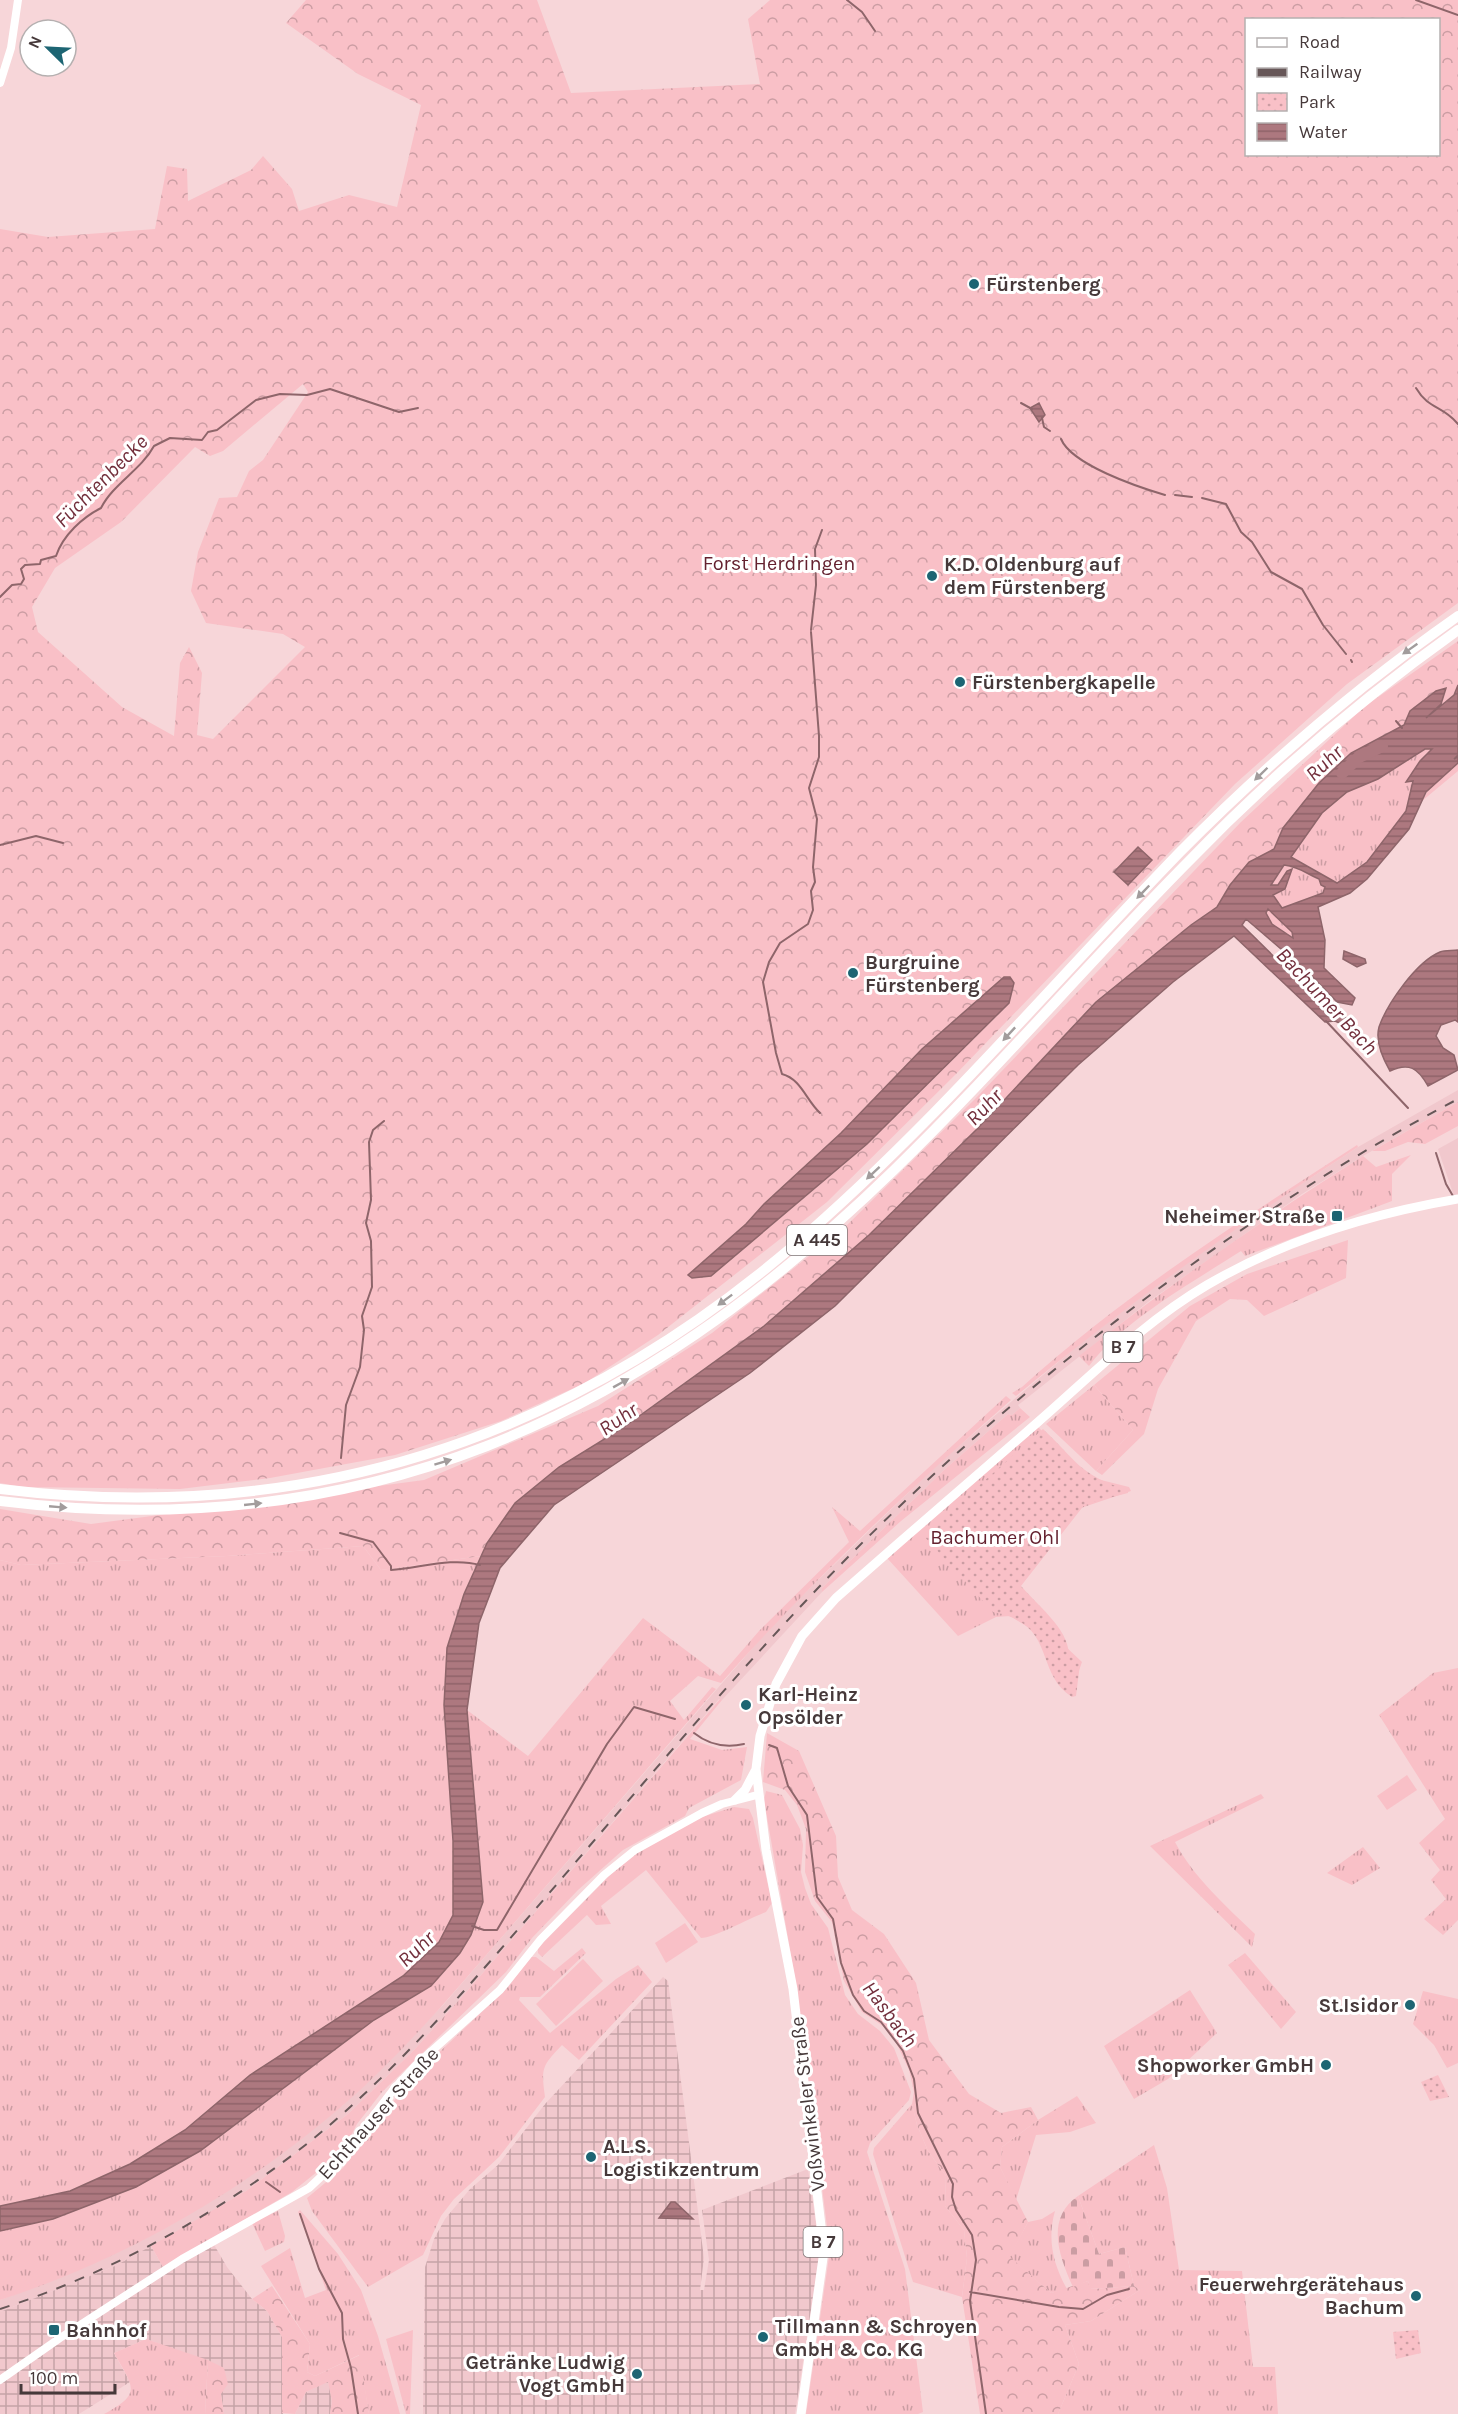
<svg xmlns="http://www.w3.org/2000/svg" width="1458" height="2414" font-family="Karla,sans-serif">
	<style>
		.built { fill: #f1c8cd }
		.industrial { fill: url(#industrial-grid) }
		.grass { fill: url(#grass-tufts) }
		.forest { fill: url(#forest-crowns); fill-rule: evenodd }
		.cemetery { fill: url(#cemetery-stones) }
		.park { fill: url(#park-dots) }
		.pitch { fill: #f9c0c7 }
		.water { fill: url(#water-rules); stroke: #8e656a; stroke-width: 1.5; fill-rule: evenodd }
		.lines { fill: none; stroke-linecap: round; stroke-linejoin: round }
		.stream { stroke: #8e656a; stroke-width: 2 }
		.river { stroke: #ad787f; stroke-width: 12 }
		.secondary { stroke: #fff; stroke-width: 8 }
		.primary { stroke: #fff; stroke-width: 9 }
		.highway { stroke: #fff; stroke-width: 10 }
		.rail { stroke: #675758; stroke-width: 2; stroke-dasharray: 10 10; stroke-linecap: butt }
		.oneway { fill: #a29c9c }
		.poi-dot { fill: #1d6573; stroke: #fff; stroke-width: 2 }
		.labels { text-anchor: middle; stroke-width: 6; stroke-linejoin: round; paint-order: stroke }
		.shield { fill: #fff; stroke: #7e7475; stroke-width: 1.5 }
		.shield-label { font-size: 18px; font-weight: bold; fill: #46393a }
		.poi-label { font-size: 20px; font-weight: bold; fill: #46393a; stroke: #fff; text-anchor: start }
		.park-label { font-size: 20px; fill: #64212f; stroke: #fff }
		.street-label { font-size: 20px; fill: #46393a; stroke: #fff }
		.water-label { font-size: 21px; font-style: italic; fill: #722e3b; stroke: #fff }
	</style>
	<defs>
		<pattern id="industrial-grid" width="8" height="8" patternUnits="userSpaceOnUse" patternTransform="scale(1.5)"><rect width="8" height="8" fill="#f1c8cd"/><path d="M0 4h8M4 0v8" fill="none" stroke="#c5a3a7"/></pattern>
		<pattern id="grass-tufts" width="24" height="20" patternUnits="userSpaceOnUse" patternTransform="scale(1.5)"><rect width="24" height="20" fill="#f9c0c7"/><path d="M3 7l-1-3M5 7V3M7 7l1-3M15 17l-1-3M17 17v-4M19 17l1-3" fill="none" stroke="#cb9da3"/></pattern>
		<pattern id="forest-crowns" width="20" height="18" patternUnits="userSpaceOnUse" patternTransform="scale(1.5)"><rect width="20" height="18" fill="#f9c0c7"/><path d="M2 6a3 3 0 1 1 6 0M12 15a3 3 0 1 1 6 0" fill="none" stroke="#cb9da3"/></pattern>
		<pattern id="cemetery-stones" width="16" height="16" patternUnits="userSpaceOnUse" patternTransform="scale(1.5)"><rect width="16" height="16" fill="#f9c0c7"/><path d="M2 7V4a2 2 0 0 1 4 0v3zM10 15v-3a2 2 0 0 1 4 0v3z" fill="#cb9da3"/></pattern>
		<pattern id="park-dots" width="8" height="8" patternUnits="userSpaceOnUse" patternTransform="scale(1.5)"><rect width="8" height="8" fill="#f9c0c7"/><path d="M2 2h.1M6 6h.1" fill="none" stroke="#cb9da3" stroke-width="1.8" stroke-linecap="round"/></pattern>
		<pattern id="water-rules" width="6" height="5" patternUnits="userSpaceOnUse" patternTransform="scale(1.5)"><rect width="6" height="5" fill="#ad787f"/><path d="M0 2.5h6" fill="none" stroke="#8f6369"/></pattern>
	</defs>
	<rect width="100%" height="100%" fill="#f7d6d9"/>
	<path class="built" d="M1458 1090V1102L1363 1156 1302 1194 1148 1302 1022 1402 1018 1405 1020 1408 1012 1415 1008 1414 944 1470 822 1588V1592L722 1700 719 1699 468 1990 414 2050 348 2114 246 2191 174 2234 115 2266 0 2312V2300L63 2276 169 2226 240 2183 343 2105 444 2004 776 1621 940 1462 1082 1342 1185 1264 1274 1202 1358 1147Z
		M1458 1138V1195L1454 1196 1438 1149Z"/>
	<path class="industrial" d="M663 1977 668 1981 704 2258 700 2290H704L709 2260 702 2210 808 2169 820 2251 795 2414H423L425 2267 434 2239 445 2219 470 2189 498 2165 545 2104Z
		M213 2243 227 2267 252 2299 267 2311 282 2337 283 2414H224L221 2394 224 2368 146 2339 114 2353 130 2382 79 2414H0V2312L115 2266 151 2246 163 2267Z
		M328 2381 332 2401 330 2414H295L306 2392Z"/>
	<path class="grass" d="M1425 749H1433L1420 761 1407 782 1413 781 1406 811 1367 862 1337 883 1291 856 1322 813 1347 792 1378 779Z
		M1458 763V771L1422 801 1429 788Z
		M1284 865C1300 867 1316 874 1325 887L1323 893 1282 908 1273 895 1287 871 1278 885 1271 886Z
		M1268 909 1293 932 1294 938 1272 924 1266 913Z
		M1357 1145 1358 1147C1239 1224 1125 1306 1016 1396L1012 1393 1022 1387C1125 1294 1241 1220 1357 1145Z
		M1411 1155 1392 1174V1201L1245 1256 1241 1251C1193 1282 1124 1320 1089 1366L1079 1356C1170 1284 1265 1218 1363 1156L1376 1167Z
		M1094 1385 1133 1430 1096 1471 1046 1424Z
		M1006 1396 1011 1400C909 1489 811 1582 721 1683L698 1676 670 1701 684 1720 712 1687 716 1689C649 1767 582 1844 515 1922 459 1986 405 2052 341 2107 242 2192 124 2260 0 2300V2231L53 2219 136 2187 200 2151 374 2020 431 1986 460 1953 471 1935 483 1902 467 1710 528 1756 643 1618 720 1676 759 1631 849 1542 832 1507 860 1531Z
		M1020 1408 1030 1417 901 1521 822 1592V1588L944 1470 1008 1414 1012 1415Z
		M1038 1427 1089 1477 1129 1487 1131 1491 1078 1509 1052 1546 1012 1596 1082 1662 1071 1693 1045 1654 1036 1632 1010 1616 996 1617 958 1636 887 1558Z
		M363 1546 381 1570 481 1556 464 1594 447 1648 444 1705 453 1841V1915L439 1942 403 1976 250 2075 185 2130 130 2164 70 2191 0 2206V1560L21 1565 227 1556Z
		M1458 1668V1920L1443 1935 1424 1919 1446 1899 1431 1880 1440 1870 1419 1843 1445 1819 1379 1715 1433 1673Z
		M720 1699 722 1700 690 1739 722 1750 747 1747 741 1780 689 1808 685 1816 623 1850 578 1890 532 1938 506 1972 382 2092 357 2124 343 2151 292 2192 163 2267 151 2246 246 2191 348 2114 414 2050 468 1990Z
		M766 1791 782 1795 800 1829 803 1845 801 1872 805 1888 811 1904 828 1928 845 1995 858 2014 880 2031 894 2048 911 2092 909 2100 870 2143 867 2152 905 2269 923 2412 918 2414H806L830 2250 796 1984 764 1800Z
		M1261 1794 1264 1798 1175 1842C1194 1878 1226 1906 1255 1934L1252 1947 1150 1846Z
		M734 1807 749 1809 753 1818 772 1903 766 1912C750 1918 714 1938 701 1938L646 1870 601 1906 611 1924 596 1925 587 1915 542 1957 538 1953V1948L614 1871 638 1851 702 1817Z
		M1363 1847 1380 1868 1352 1885 1327 1873Z
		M582 1948 586 1953 540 1997H520L519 2000 550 2033 616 1979 638 1965 652 1982 579 2060 562 2045C542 2066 541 2068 545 2097L499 2157 454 2199 441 2216 423 2255 368 2287 312 2211 307 2198 343 2168 409 2081 508 1987 531 1957H536L554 1971Z
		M1245 1953 1296 2012 1281 2029 1228 1965Z
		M1190 1990 1217 2033 1168 2079 1134 2099 1104 2046Z
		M1423 1991 1458 1999V2063L1447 2068 1434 2045 1413 2024Z
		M1077 2096 1096 2123 1070 2132 1036 2135 1016 2200 1000 2167 1002 2147 1038 2120Z
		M912 2104 917 2125 928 2151 946 2176 945 2206 964 2230 967 2258 962 2297 913 2282 873 2154 874 2148Z
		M1154 2145 1167 2188 1179 2270 1242 2271 1253 2367H1275L1278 2414H1058L1079 2364 1065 2325 1091 2321 1140 2290 1134 2286 1125 2247 1099 2254 1078 2196Z
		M300 2210 338 2254 361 2290 378 2336 400 2414H369L359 2355 315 2376 307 2372 310 2344 261 2266 290 2248 305 2298 326 2290 298 2212Z
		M278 2211 285 2236 284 2242 265 2251 252 2223Z
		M1055 2211C1047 2239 1053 2264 1067 2289L1051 2293 1009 2257 1028 2222 1042 2219Z
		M413 2330 410 2414H406L386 2339Z
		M146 2339 208 2360 205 2414H104C143 2393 133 2387 114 2353Z"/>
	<path class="forest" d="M306 0H537L571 93 760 84 748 19 770 0H1458V603L1347 684 1235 784 956 1074 827 1202 658 1335 585 1383 501 1421 395 1455 270 1478 180 1489 22 1487 0 1483V229L48 237 155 229 167 166 187 169 188 201 251 170 263 156 292 189 299 211 349 195 397 207 421 105 358 74 286 23ZM1246 20H1438V154H1246ZM303 384 308 392 263 460 249 471 237 497 219 498 198 552 191 591 206 623 283 634 305 647 213 739 197 735 202 673 189 647 180 663 174 736 122 707 38 632 32 607 55 568 121 522 195 447 210 456 223 451Z
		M1458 641V685L1454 695 1424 720 1441 704 1410 711 1404 725 1351 753 1283 828 1274 849 1249 862 1230 885 1217 907 1191 925 1096 1002 977 1129 869 1235 764 1326 623 1427 559 1467 515 1503 481 1556 381 1570 363 1546 227 1556 21 1565 0 1560V1509L91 1524 424 1480 598 1406 712 1333 842 1230 974 1100 1241 822 1364 707Z
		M1458 1102V1126L1425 1144 1408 1142 1385 1151H1372Z
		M1348 1240 1346 1278 1264 1316 1247 1300 1230 1299 1196 1321 1158 1389 1144 1434 1102 1475 1096 1471 1133 1430 1094 1385 1190 1306 1247 1274Z
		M767 1733 799 1751 836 1836 838 1877 852 1910 884 1934 916 1983 929 2040 969 2094 1001 2113 1031 2107 1038 2120 1002 2147 1000 2167 1028 2222 1010 2257 1051 2293 1088 2281 1091 2289 1134 2286 1140 2290 1091 2321 1065 2325 1079 2364 1058 2414H980L962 2297 967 2258 964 2230 945 2206 946 2176 928 2151 917 2125 912 2104 914 2092 909 2070 896 2042 883 2026 862 2012 844 1981 832 1922 815 1901 805 1872 806 1829 797 1805 785 1790 763 1782Z
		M272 2286 310 2344 307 2372 315 2376 360 2355 369 2414H330L332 2401 328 2382 306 2392 295 2414 282 2413V2337L267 2311 252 2299Z
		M208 2360 224 2368 228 2384 221 2394 224 2414H205Z"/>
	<path class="cemetery" d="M1078 2196 1099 2254 1125 2247 1134 2286 1090 2289 1088 2281 1073 2287C1059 2256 1045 2219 1078 2196Z"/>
	<path class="park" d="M1043 1429C1078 1462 1079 1475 1128 1490V1493L1085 1504 1021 1586C1037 1605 1068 1628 1069 1654L1080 1664 1076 1696 1072 1697C1033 1672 1058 1624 993 1612L923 1535 960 1501 961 1497 965 1498Z
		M1438 2075 1449 2097 1430 2101 1421 2082Z
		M1418 2330 1421 2353 1396 2359 1393 2332Z"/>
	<path class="pitch" d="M1407 1775 1417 1790 1387 1810 1377 1796Z
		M685 1923 698 1942 666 1963 655 1943Z
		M583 1959 603 1981 556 2026 536 2004Z"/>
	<path class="water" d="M1039 403 1045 415 1039 422 1030 408Z
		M1458 685V755L1454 759 1458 757V763L1426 792 1409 829 1367 879 1350 893 1318 907 1325 940 1324 968 1355 998 1352 1005 1337 1002 1310 974 1246 919 1242 925 1330 1012 1355 1021 1351 1028 1335 1021 1325 1022 1234 936 1173 982 1078 1065 835 1306 750 1373 554 1505 500 1568 479 1623 467 1710 483 1902 471 1935 460 1953 431 1986 374 2020 200 2151 136 2187 53 2219 0 2231V2206L70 2191 130 2164 185 2130 250 2075 403 1976 439 1942 453 1915V1841L444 1705 447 1648 464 1594 487 1543 515 1503 559 1467 624 1427 764 1326 869 1235 977 1129 1096 1002 1191 925 1217 907 1230 885 1249 862 1274 849 1283 828 1319 783 1351 753 1404 725 1410 711 1436 691 1446 688 1441 704 1426 718 1454 695ZM1425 749H1432L1420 761 1406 782 1413 781 1406 811 1367 862 1337 883 1291 857 1322 813 1347 792 1378 779ZM1284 865C1300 867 1305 873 1319 879L1321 885 1325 887 1323 893 1282 908 1273 895 1285 889 1292 869 1287 871 1278 885H1271ZM1268 909 1292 932 1293 938 1272 924 1266 913Z
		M1138 847 1152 860 1128 885 1114 872Z
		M1458 950V1022L1455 1020 1441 1025 1436 1036 1443 1048 1454 1055 1458 1070 1428 1086C1418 1068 1409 1062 1390 1071 1383 1059 1375 1042 1379 1027 1387 1004 1416 962 1440 952 1445 950 1453 951 1458 950Z
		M1344 951 1365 959 1366 963 1357 967 1343 959Z
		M1004 977H1010L1014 983 1009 1003 867 1144 711 1276 692 1278 688 1275 746 1224 764 1204 841 1133 922 1049Z
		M671 2202H675L693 2219 659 2218Z"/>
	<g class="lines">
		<path class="stream" d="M847 0 862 12 875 31
			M1416 0 1458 15
			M1416 388C1429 410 1442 405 1458 424
			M1021 403 1032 409
			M1042 418 1044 427 1050 431
			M1061 439C1072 465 1138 487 1165 495
			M1175 495 1192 497
			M1202 498 1226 504 1241 532 1252 542 1271 572 1302 589 1323 625 1346 654
			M0 597 12 585 21 584 24 579 21 569 25 565 40 564 41 560 56 556C63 535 83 517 101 508 113 484 141 470 154 446L170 438 202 440 208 432 217 430 256 400 280 394 307 395 330 389 399 412 418 408
			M811 630 816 585 815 549 822 530
			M811 632 819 736V757L809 788 817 819 813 867 815 882 811 891 813 910 808 924 780 943 769 962 763 982 776 1053 782 1074C801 1079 806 1100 820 1113
			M1351 660 1352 662
			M1396 721 1402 728
			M0 845 36 836 63 843
			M1326 1021 1408 1108
			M1436 1153 1446 1184 1453 1196
			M341 1458 346 1405 360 1367 364 1330 362 1316 372 1287 371 1241 366 1223 371 1200 369 1142 373 1130 384 1121
			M340 1533 373 1542 391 1566V1570C420 1568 452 1557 480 1565
			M694 1733C709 1745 726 1748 744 1744
			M769 1745 777 1748 788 1786 807 1815 817 1897 833 1919 841 1963 853 1995 864 2011 881 2022 903 2051 914 2079 918 2113 953 2184 952 2197 956 2210 972 2235 976 2260 970 2301 986 2414
			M472 1926 484 1930H497L607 1744 634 1707 675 1719
			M266 2182 280 2192
			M300 2214 319 2269 342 2313 343 2339 351 2368 358 2414
			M970 2292 1059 2307 1083 2309 1107 2295 1129 2289"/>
		<path class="river" d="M1342 773 1359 757 1382 746"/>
		<path class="secondary" d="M0 83 11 48 18 0
			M0 2380 60 2338 182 2259 309 2188 342 2157 394 2089 416 2065 500 1990 541 1939 604 1875 635 1850 702 1813 722 1804 757 1795"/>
		<path class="primary" d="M735 1800 745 1790 755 1771
			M801 2414 824 2251 793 1989 766 1850 756 1769 760 1736 776 1684 802 1636 836 1598C903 1539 970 1481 1038 1422 1092 1375 1144 1322 1207 1285 1284 1240 1370 1214 1458 1199"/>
		<path class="highway" d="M0 1489C301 1526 563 1443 793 1246 933 1126 1052 984 1180 852 1266 765 1358 686 1458 616
			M0 1501C362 1546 637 1420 893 1171 995 1072 1088 963 1188 862 1271 776 1361 699 1458 630"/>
		<path class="rail" d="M0 2309C122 2270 253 2195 348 2109 420 2044 482 1971 545 1898 635 1793 723 1688 818 1588 996 1401 1230 1219 1458 1099"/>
	</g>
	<defs><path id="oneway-solid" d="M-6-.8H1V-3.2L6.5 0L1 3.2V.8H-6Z" transform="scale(1.5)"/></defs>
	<g class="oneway">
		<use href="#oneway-solid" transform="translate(1410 649) rotate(145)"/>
		<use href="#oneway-solid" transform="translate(1261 774) rotate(136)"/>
		<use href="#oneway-solid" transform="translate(1143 892) rotate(134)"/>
		<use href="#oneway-solid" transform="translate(1009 1034) rotate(133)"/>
		<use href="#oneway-solid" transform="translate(873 1173) rotate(137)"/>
		<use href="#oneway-solid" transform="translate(725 1300) rotate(143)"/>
		<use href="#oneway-solid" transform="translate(621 1383) rotate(-29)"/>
		<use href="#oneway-solid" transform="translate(443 1462) rotate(-17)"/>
		<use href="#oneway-solid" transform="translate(253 1504) rotate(-6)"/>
		<use href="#oneway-solid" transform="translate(58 1507) rotate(5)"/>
	</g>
	<g class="poi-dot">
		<circle cx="974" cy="284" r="6"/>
		<circle cx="932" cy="576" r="6"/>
		<circle cx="960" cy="682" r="6"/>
		<circle cx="853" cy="973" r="6"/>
		<rect x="1331" y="1210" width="12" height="12" rx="3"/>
		<circle cx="746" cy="1705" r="6"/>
		<circle cx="1410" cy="2005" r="6"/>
		<circle cx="1326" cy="2065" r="6"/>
		<circle cx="591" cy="2157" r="6"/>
		<circle cx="1416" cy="2296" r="6"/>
		<rect x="48" y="2324" width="12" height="12" rx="3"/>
		<circle cx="763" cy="2337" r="6"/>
		<circle cx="637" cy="2374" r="6"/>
	</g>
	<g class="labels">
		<g class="shield">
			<rect x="787" y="1225" width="60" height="30" rx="4.5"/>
			<rect x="1103.5" y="1332" width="39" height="30" rx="4.5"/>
			<rect x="803.5" y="2227" width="39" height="30" rx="4.5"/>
		</g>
		<g class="shield-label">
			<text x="817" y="1246">A 445</text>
			<text x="1123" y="1353">B 7</text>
			<text x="823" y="2248">B 7</text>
		</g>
		<g class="poi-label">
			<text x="986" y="291">Fürstenberg</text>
			<text x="944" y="571">K.D. Oldenburg auf<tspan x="944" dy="23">dem Fürstenberg</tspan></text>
			<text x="972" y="689">Fürstenbergkapelle</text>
			<text x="865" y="969">Burgruine<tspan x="865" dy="23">Fürstenberg</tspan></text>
			<text x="1325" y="1223" text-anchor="end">Neheimer Straße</text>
			<text x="758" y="1701">Karl-Heinz<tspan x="758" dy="23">Opsölder</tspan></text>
			<text x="1398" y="2012" text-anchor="end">St.Isidor</text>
			<text x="1314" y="2072" text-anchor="end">Shopworker GmbH</text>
			<text x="603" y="2153">A.L.S.<tspan x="603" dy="23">Logistikzentrum</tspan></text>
			<text x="1404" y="2291" text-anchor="end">Feuerwehrgerätehaus<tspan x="1404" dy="23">Bachum</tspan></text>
			<text x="775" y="2333">Tillmann &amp; Schroyen<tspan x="775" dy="23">GmbH &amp; Co. KG</tspan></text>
			<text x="66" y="2337">Bahnhof</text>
			<text x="625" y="2369" text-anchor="end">Getränke Ludwig<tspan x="625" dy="23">Vogt GmbH</tspan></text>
		</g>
		<g class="park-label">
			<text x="779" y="570">Forst Herdringen</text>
			<text x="995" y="1544">Bachumer Ohl</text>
		</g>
		<g class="street-label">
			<text transform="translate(807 2104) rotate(-97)" y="7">Voßwinkeler Straße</text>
			<text transform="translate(378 2113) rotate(-48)" y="7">Echthauser Straße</text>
		</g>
		<g class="water-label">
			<text transform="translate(101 481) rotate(-45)" y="7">Füchtenbecke</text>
			<text transform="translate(1324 763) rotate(-42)" y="7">Ruhr</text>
			<text transform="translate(1327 1001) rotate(47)" y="7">Bachumer Bach</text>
			<text transform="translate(984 1107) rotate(-45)" y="7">Ruhr</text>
			<text transform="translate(618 1419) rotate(-34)" y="7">Ruhr</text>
			<text transform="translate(416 1949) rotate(-43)" y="7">Ruhr</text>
			<text transform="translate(890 2014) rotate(53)" y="7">Hasbach</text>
		</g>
	</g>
	<rect x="1245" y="18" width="195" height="138" fill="#ffffff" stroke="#b5b0b0" stroke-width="1.5"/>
	<rect x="1257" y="38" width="30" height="9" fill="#ffffff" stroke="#b5b0b0" stroke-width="1.5"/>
	<text x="1299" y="48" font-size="18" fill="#46393a">Road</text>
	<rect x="1257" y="68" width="30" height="9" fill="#675758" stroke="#b5b0b0" stroke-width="1.5"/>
	<text x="1299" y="78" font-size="18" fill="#46393a">Railway</text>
	<rect x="1257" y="93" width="30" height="18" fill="url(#park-dots)" stroke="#b5b0b0" stroke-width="1.5"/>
	<text x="1299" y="108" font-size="18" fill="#46393a">Park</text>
	<rect x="1257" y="123" width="30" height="18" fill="url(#water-rules)" stroke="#b5b0b0" stroke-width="1.5"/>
	<text x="1299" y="138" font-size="18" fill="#46393a">Water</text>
	<g transform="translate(48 48) rotate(294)"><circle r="28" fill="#ffffff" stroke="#b5b0b0" stroke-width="1.5"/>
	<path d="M0-4.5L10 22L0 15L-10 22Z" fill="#1d6573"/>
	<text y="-9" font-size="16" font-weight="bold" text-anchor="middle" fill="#46393a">N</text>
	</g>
	<path d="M21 2384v9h94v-9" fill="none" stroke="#46393a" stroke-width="3"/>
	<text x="30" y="2384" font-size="18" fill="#46393a" stroke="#ffffff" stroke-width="4.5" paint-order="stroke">100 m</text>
</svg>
